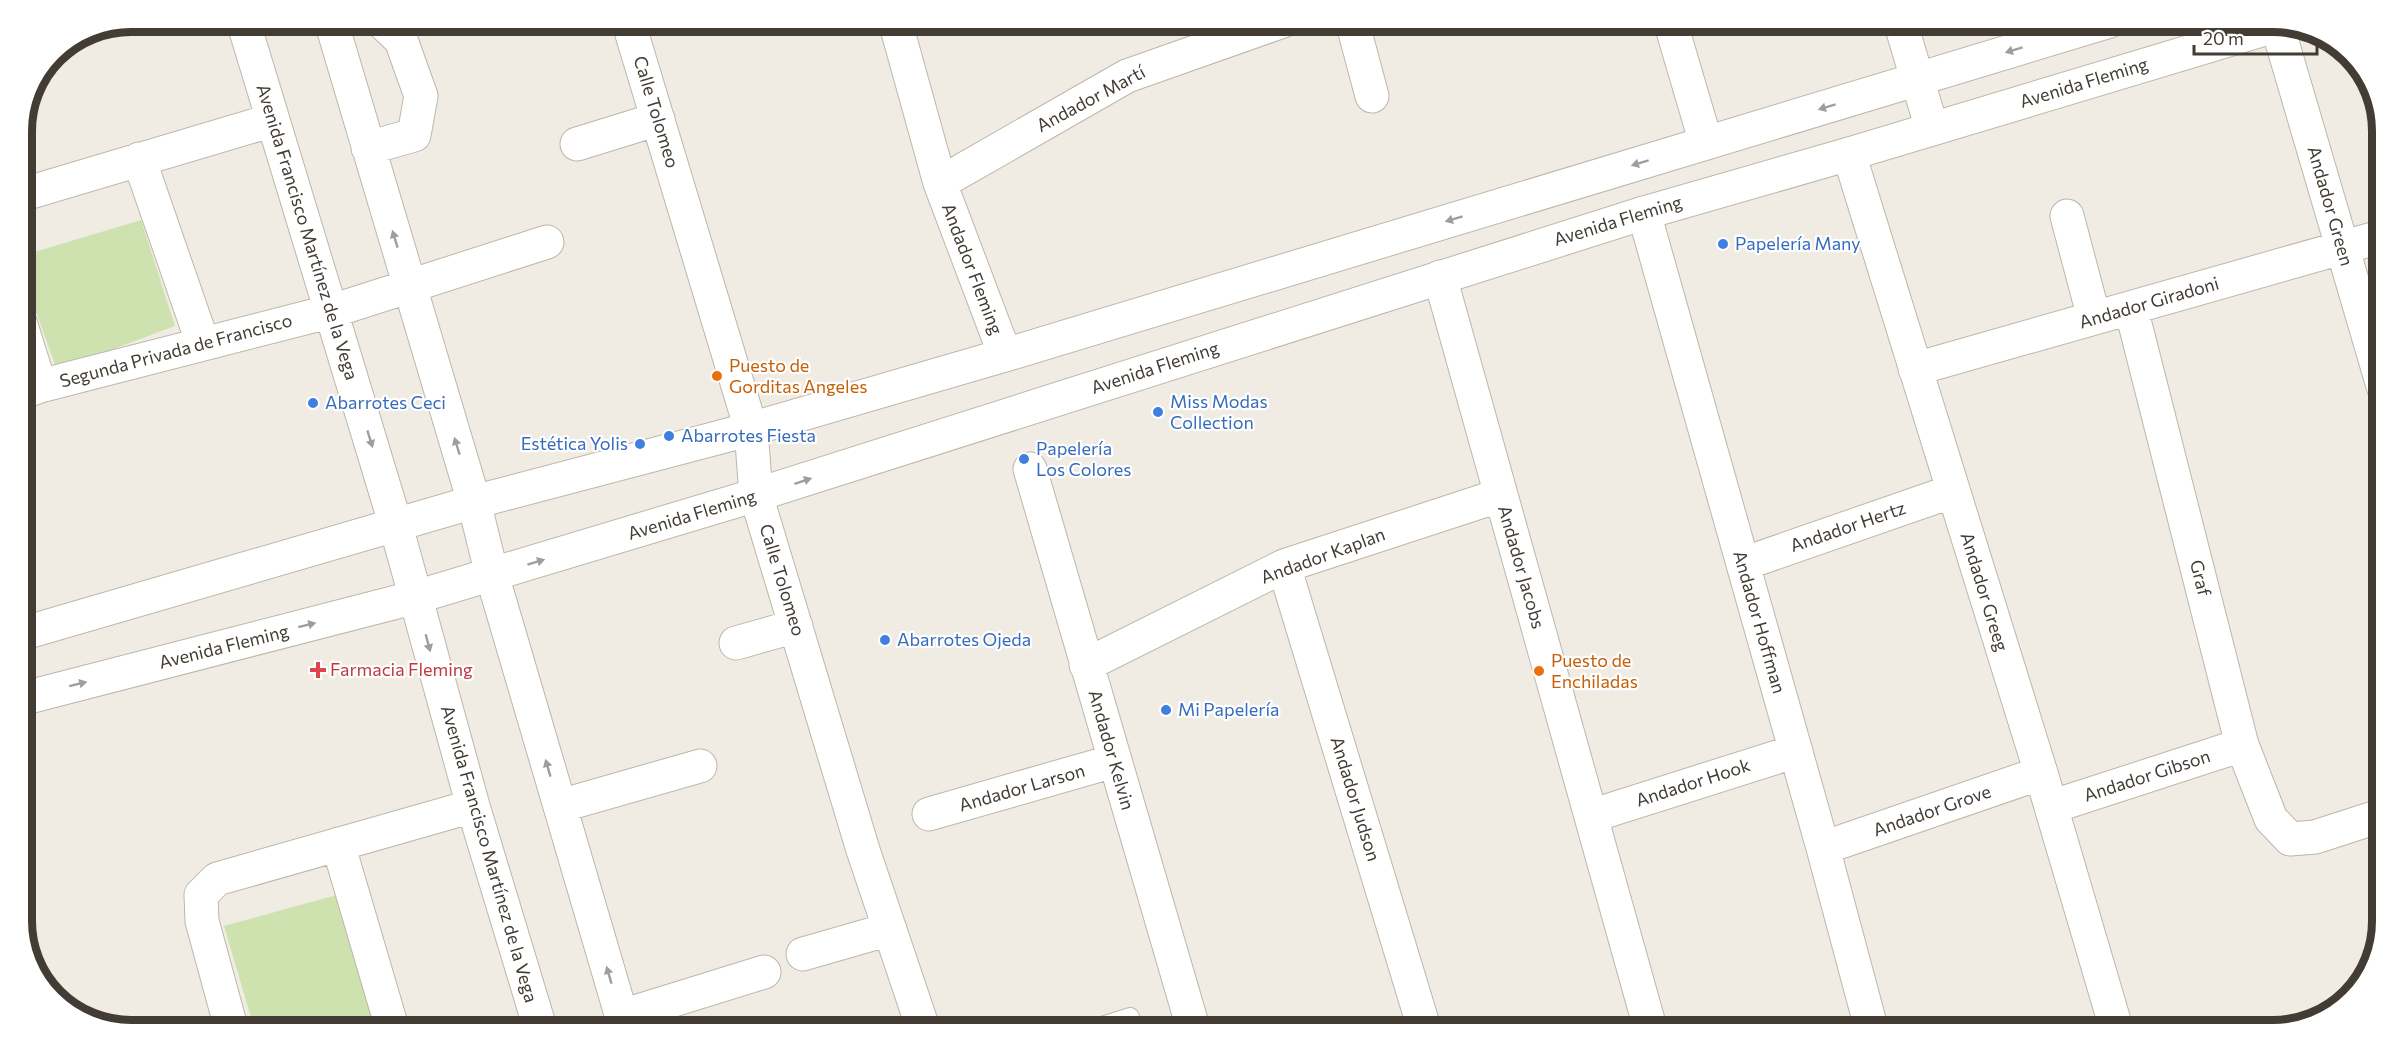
<svg xmlns="http://www.w3.org/2000/svg" width="2404" height="1052" font-family="Commissioner,sans-serif">
	<style>
		.green { fill: #cee2af }
		.lines { fill: none; stroke-linecap: round; stroke-linejoin: round }
		.service-casing { stroke: #beb6aa; stroke-width: 20 }
		.minor-casing { stroke: #beb6aa; stroke-width: 35 }
		.tertiary-casing { stroke: #beb6aa; stroke-width: 35 }
		.service { stroke: #fff; stroke-width: 18 }
		.minor { stroke: #fff; stroke-width: 33 }
		.tertiary { stroke: #fff; stroke-width: 33 }
		.oneway { fill: #a09e9a }
		.shop-dot { fill: #3f7fe0; stroke: #fff; stroke-width: 2 }
		.food-dot { fill: #e8710a; stroke: #fff; stroke-width: 2 }
		.health-dot { fill: #e0444e; stroke: #fff; stroke-width: 2 }
		.labels { text-anchor: middle; stroke-width: 4.5; stroke-linejoin: round; paint-order: stroke }
		.street-label { font-size: 18px; fill: #423c34; stroke: #fff }
		.shop-label { font-size: 18px; fill: #366cbe; stroke: #fff; text-anchor: start }
		.food-label { font-size: 18px; fill: #c56008; stroke: #fff; text-anchor: start }
		.health-label { font-size: 18px; fill: #be3a42; stroke: #fff; text-anchor: start }
		.rim { fill: none; stroke: #423c34; stroke-width: 8 }
	</style>
	<rect width="100%" height="100%" fill="#f0ece4"/>
	<path class="green" d="M141 220 175 326 57 370 21 270V256Z
		M340 894 381 1031H255L224 926Z"/>
	<g class="lines">
		<defs>
			<path id="service" d="M1086 1031 1130 1017"/>
			<path id="minor" d="M243 21 396 526 473 806 541 1031
				M331 21 474 502 492 575 626 1031
				M628 21 751 429 756 495 863 850 924 1031
				M895 21 940 183 1005 355
				M1352 21 1372 96
				M1670 21 1706 143
				M1900 21 1932 129
				M2273 21 2277 25 2383 386
				M577 144 658 119
				M368 148 414 135 421 96 401 40 381 21
				M1849 154 2041 773 2117 1031
				M139 159 203 344
				M940 183 1127 76 1283 21
				M21 195 273 120
				M1644 213 1823 848 1872 1031
				M2067 216 2094 318
				M1440 277 1651 1031
				M2131 308 2242 745 2271 819 2290 839 2315 837 2383 815
				M21 325 40 386
				M1915 369 2383 236
				M21 393 40 386 332 311 547 242
				M1030 469 1194 1031
				M1743 564 1953 491
				M1284 566 1425 1031
				M736 643 796 626
				M1086 665 1284 566 1501 495
				M560 806 700 766
				M2051 807 2242 745
				M929 814 1114 761
				M1591 816 1796 751
				M338 844 393 1031
				M1823 848 2041 773
				M803 954 890 929
				M622 1016 764 972
				M232 1031 202 921 201 895 217 879 473 806"/>
			<path id="tertiary" d="M21 634 474 502 751 429 1005 355 2110 21
				M21 699 416 597 756 495 1644 213 1849 154 2285 23"/>
		</defs>
		<use href="#service" class="service-casing"/>
		<use href="#minor" class="minor-casing"/>
		<use href="#tertiary" class="tertiary-casing"/>
		<use href="#service" class="service"/>
		<use href="#minor" class="minor"/>
		<use href="#tertiary" class="tertiary"/>
	</g>
	<defs><path id="oneway-solid" d="M-6-.8H1V-3.2L6.5 0L1 3.2V.8H-6Z" transform="scale(1.5)"/></defs>
	<g class="oneway">
		<use href="#oneway-solid" transform="translate(2014 50) rotate(163)"/>
		<use href="#oneway-solid" transform="translate(1827 107) rotate(163)"/>
		<use href="#oneway-solid" transform="translate(1640 163) rotate(163)"/>
		<use href="#oneway-solid" transform="translate(1454 219) rotate(163)"/>
		<use href="#oneway-solid" transform="translate(395 239) rotate(-107)"/>
		<use href="#oneway-solid" transform="translate(370 439) rotate(73)"/>
		<use href="#oneway-solid" transform="translate(457 446) rotate(-107)"/>
		<use href="#oneway-solid" transform="translate(803 481) rotate(-18)"/>
		<use href="#oneway-solid" transform="translate(536 562) rotate(-17)"/>
		<use href="#oneway-solid" transform="translate(307 625) rotate(-14)"/>
		<use href="#oneway-solid" transform="translate(428 643) rotate(75)"/>
		<use href="#oneway-solid" transform="translate(78 684) rotate(-14)"/>
		<use href="#oneway-solid" transform="translate(548 768) rotate(-106)"/>
		<use href="#oneway-solid" transform="translate(609 975) rotate(-106)"/>
	</g>
	<g class="shop-dot">
		<circle cx="1723" cy="244" r="6"/>
		<circle cx="313" cy="403" r="6"/>
		<circle cx="1158" cy="412" r="6"/>
		<circle cx="669" cy="436" r="6"/>
		<circle cx="640" cy="444" r="6"/>
		<circle cx="1024" cy="459" r="6"/>
		<circle cx="885" cy="640" r="6"/>
		<circle cx="1166" cy="710" r="6"/>
	</g>
	<g class="food-dot">
		<circle cx="717" cy="376" r="6"/>
		<circle cx="1539" cy="671" r="6"/>
	</g>
	<path class="health-dot" d="M315 661h6v6h6v6h-6v6h-6v-6h-6v-6h6z"/>
	<g class="labels">
		<g class="street-label">
			<text transform="translate(2084 83) rotate(-17)" y="6">Avenida Fleming</text>
			<text transform="translate(1091 99) rotate(-28)" y="6">Andador Martí</text>
			<text transform="translate(656 112) rotate(73)" y="6">Calle Tolomeo</text>
			<text transform="translate(2330 206) rotate(74)" y="6">Andador Green</text>
			<text transform="translate(1618 221) rotate(-17)" y="6">Avenida Fleming</text>
			<text transform="translate(307 232) rotate(73)" y="6">Avenida Francisco Martínez de la Vega</text>
			<text transform="translate(972 269) rotate(69)" y="6">Andador Fleming</text>
			<text transform="translate(2149 303) rotate(-16)" y="6">Andador Giradoni</text>
			<text transform="translate(176 351) rotate(-15)" y="6">Segunda Privada de Francisco</text>
			<text transform="translate(1155 368) rotate(-18)" y="6">Avenida Fleming</text>
			<text transform="translate(692 515) rotate(-17)" y="6">Avenida Fleming</text>
			<text transform="translate(1848 527) rotate(-19)" y="6">Andador Hertz</text>
			<text transform="translate(1323 556) rotate(-20)" y="6">Andador Kaplan</text>
			<text transform="translate(1521 567) rotate(74)" y="6">Andador Jacobs</text>
			<text transform="translate(2200 578) rotate(76)" y="6">Graf</text>
			<text transform="translate(782 580) rotate(73)" y="6">Calle Tolomeo</text>
			<text transform="translate(1984 592) rotate(73)" y="6">Andador Greeg</text>
			<text transform="translate(1759 622) rotate(74)" y="6">Andador Hoffman</text>
			<text transform="translate(224 647) rotate(-14)" y="6">Avenida Fleming</text>
			<text transform="translate(1111 750) rotate(74)" y="6">Andador Kelvin</text>
			<text transform="translate(2147 776) rotate(-18)" y="6">Andador Gibson</text>
			<text transform="translate(1693 783) rotate(-18)" y="6">Andador Hook</text>
			<text transform="translate(1022 788) rotate(-16)" y="6">Andador Larson</text>
			<text transform="translate(1355 799) rotate(73)" y="6">Andador Judson</text>
			<text transform="translate(1932 811) rotate(-19)" y="6">Andador Grove</text>
			<text transform="translate(489 854) rotate(74)" y="6">Avenida Francisco Martínez de la Vega</text>
		</g>
		<g class="shop-label">
			<text x="1735" y="250">Papelería Many</text>
			<text x="1170" y="408">Miss Modas<tspan x="1170" dy="21">Collection</tspan></text>
			<text x="325" y="409">Abarrotes Ceci</text>
			<text x="681" y="442">Abarrotes Fiesta</text>
			<text x="628" y="450" text-anchor="end">Estética Yolis</text>
			<text x="1036" y="455">Papelería<tspan x="1036" dy="21">Los Colores</tspan></text>
			<text x="897" y="646">Abarrotes Ojeda</text>
			<text x="1178" y="716">Mi Papelería</text>
		</g>
		<g class="food-label">
			<text x="729" y="372">Puesto de<tspan x="729" dy="21">Gorditas Angeles</tspan></text>
			<text x="1551" y="667">Puesto de<tspan x="1551" dy="21">Enchiladas</tspan></text>
		</g>
		<g class="health-label">
			<text x="330" y="676">Farmacia Fleming</text>
		</g>
	</g>
	<path d="M0 0H2404V1052H0ZM131 32H2273A99 99 0 0 1 2372 131V921A99 99 0 0 1 2273 1020H131A99 99 0 0 1 32 921V131A99 99 0 0 1 131 32Z" fill="#fff" fill-rule="evenodd"/>
	<path class="rim" d="M131 32H2273A99 99 0 0 1 2372 131V921A99 99 0 0 1 2273 1020H131A99 99 0 0 1 32 921V131A99 99 0 0 1 131 32Z"/>
	<path d="M2194 45v9h123v-9" fill="none" stroke="#423c34" stroke-width="3"/>
	<text x="2203" y="45" font-size="18" fill="#423c34" stroke="#ffffff" stroke-width="4.5" paint-order="stroke">20 m</text>
</svg>
